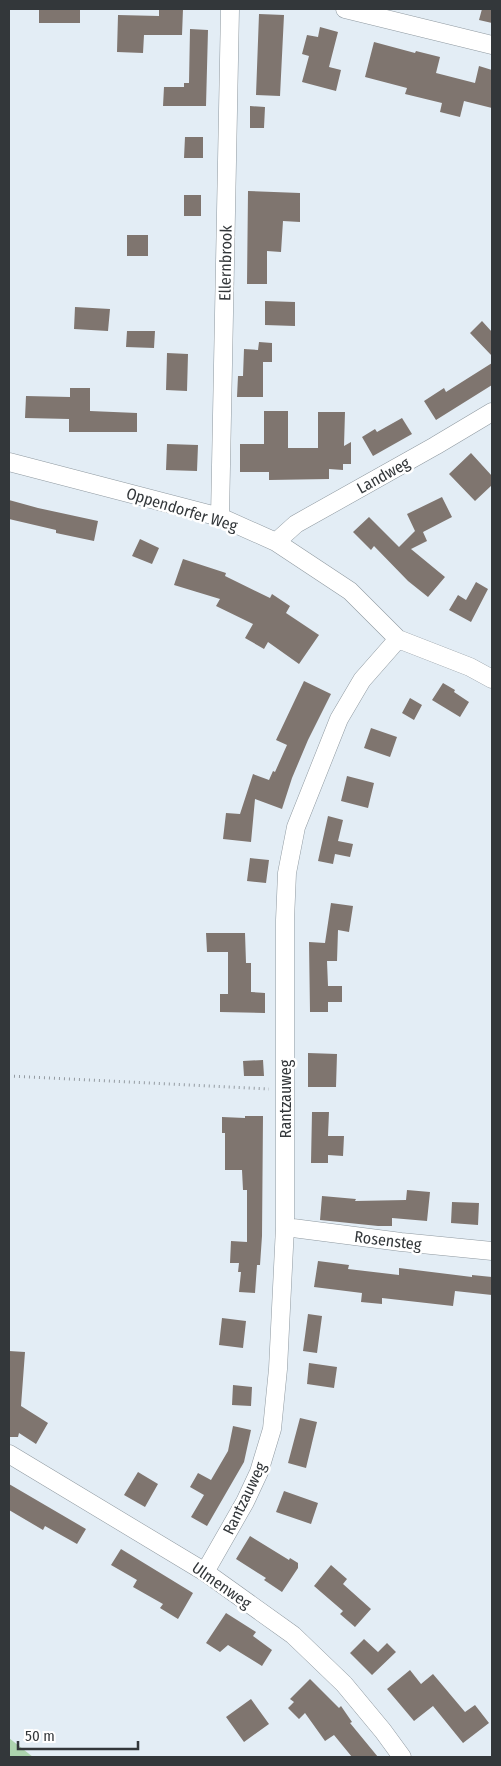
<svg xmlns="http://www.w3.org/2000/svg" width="501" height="1766" font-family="'Fira Sans Condensed',sans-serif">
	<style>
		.green { fill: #add3ae }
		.building { fill: #7f756f }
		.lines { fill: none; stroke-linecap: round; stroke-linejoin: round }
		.minor-casing { stroke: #8f99a0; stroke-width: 19 }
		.path { stroke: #939aa0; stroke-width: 3; stroke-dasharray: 1 4; stroke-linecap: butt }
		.minor { stroke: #fff; stroke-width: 18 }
		.labels { text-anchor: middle; stroke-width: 5; stroke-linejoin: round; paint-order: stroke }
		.street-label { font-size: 16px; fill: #33373a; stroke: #fff }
	</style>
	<rect width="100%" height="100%" fill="#e3edf5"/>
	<path class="green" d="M9 1738 33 1757H9Z"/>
	<path class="building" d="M39 9H80V23H39Z
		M159 9H183L182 35H144L143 53 117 52 118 15 159 16Z
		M482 9H492V23L479 20Z
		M259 14 284 15 280 96 256 95Z
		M320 27 338 32 329 67 341 70 336 91 302 82 309 56 302 54 307 35 318 37Z
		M190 29 208 30 206 106H163L164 87H184V83H189Z
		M374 42 415 53 416 51 440 57 436 73 475 83 479 66 492 70V108L464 101 460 117 440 112 442 103 405 94 407 88 365 77Z
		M250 106 265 107 264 128H250Z
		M185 137H203V158H184Z
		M248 191 300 193V222L283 221 281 252 267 251V284H247Z
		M184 195H201V216H184Z
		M127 235H148V256H127Z
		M265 301 295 302V326L265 325Z
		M75 307 110 309 108 331 74 329Z
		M482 321 492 332V356L470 333Z
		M127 331H155L154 348 126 347Z
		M259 342 272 343V362H263V397H237L238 376H243L244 349 258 350Z
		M167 353 188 354 187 391 166 390Z
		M492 363V385L436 420 424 401 444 388 446 392Z
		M70 388H90V411L137 413V432H69V419L25 418 26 396 70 397Z
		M264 411H288V448H318V412H345L344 446 351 442V464H343V470L329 469V479L269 480V472H240V444H264Z
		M402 418 412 434 373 456 362 437 375 429 377 432Z
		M167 444 198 445 197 471 166 470Z
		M471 453 492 476V485L475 501 449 474Z
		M442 497 452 517 423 532 427 541 411 549 445 577 428 597 408 581 374 546 371 550 353 532 369 517 399 547 415 531 407 514Z
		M9 500 38 508 98 521 94 541 56 533V530L9 519Z
		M140 539 159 548 152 564 132 556Z
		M183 559 226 573 225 576 270 598 272 594 290 606 286 613 319 635 299 664 268 642 264 649 245 638 253 624 216 606 220 599 174 585Z
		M476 582 488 589 471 622 449 610 458 595 466 600Z
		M304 681 331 694 308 740 292 778 282 809 255 799 251 842 223 839 226 813 240 814 253 774 269 780 273 771 275 772 287 745 276 740Z
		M443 683 455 690 454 692 469 702 460 717 432 700Z
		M410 698 422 705 414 720 402 713Z
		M371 728 397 737 390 757 364 748Z
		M347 776 374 783 368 808 341 801Z
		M328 816 343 820 338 841 353 844 350 857 335 854 333 864 318 861Z
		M250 858 269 860 266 883 247 881Z
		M331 903 353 906 349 932 338 930 337 961H327L328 986H342V1002H328V1012H310L309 942 325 943Z
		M206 933H245L246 963H251V992L265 993V1013L220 1012V994H228V952H207Z
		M308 1053 337 1054 336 1087H308Z
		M263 1060 264 1076H244L243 1061Z
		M312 1112H329L328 1136H344L343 1156 328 1155V1163H311Z
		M245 1116H263L262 1236 260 1265H257L255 1293 239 1292 241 1272H238L239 1263H230L231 1241 247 1242V1190H243L242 1170H225V1133H222V1117L245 1118Z
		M407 1190 430 1192 427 1221 392 1218V1226H378L320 1220 322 1196 356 1199 355 1201 406 1200Z
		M452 1202 479 1203 478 1225 451 1223Z
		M318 1261 349 1265 348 1269 399 1275V1268L472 1277V1275L492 1277V1295L455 1291 453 1306 382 1298V1304L361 1302 362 1293 314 1287Z
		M308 1314 322 1316 317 1353 303 1351Z
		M222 1318 246 1321 243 1348 219 1345Z
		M9 1351 25 1352 21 1406 48 1423 36 1444 19 1433 18 1437H9Z
		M309 1363 337 1367 334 1388 307 1384Z
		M233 1385 252 1387 251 1406 232 1405Z
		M300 1418 317 1422 306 1468 288 1463Z
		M233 1426 251 1430 244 1462 207 1526 191 1517 204 1495 190 1487 198 1473 211 1480 228 1451Z
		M138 1472 158 1484 145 1507 124 1495Z
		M9 1484 86 1529 77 1544 45 1526 43 1530 9 1510Z
		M284 1491 318 1503 311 1524 276 1512Z
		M250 1536 289 1560 290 1558 298 1563V1568L282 1592 264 1580 266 1578 236 1559Z
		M121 1549 193 1593 178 1619 160 1608 163 1604 133 1587 137 1580 111 1565Z
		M331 1565 347 1579 343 1584 371 1609 355 1627 340 1614 343 1611 314 1586Z
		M226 1613 256 1632 253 1636 272 1650 262 1666 228 1645 220 1652 206 1643Z
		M364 1639 378 1652 387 1643 396 1652 372 1675 350 1653Z
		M410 1670 421 1684 433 1674 465 1712 475 1705 489 1723 463 1743 433 1706 414 1721 387 1689Z
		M310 1679 339 1708 341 1706 352 1722 350 1723 378 1757H352L334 1735 325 1741 305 1713 299 1719 288 1708 294 1702 290 1699Z
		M251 1699 269 1724 244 1742 226 1717Z"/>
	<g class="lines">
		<defs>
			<path id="minor" d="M345 9 492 45
				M9 462 220 517 276 542 350 591 398 639 470 667 492 679
				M220 517 230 9
				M276 542 296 524 435 446 492 412
				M285 1227 401 1242 492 1251
				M9 1454 205 1572 293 1635 344 1684 383 1731 402 1757
				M205 1572 245 1502 259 1472 272 1429 278 1369 285 1227V920L287 873 296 827 339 719 362 680 398 639"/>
		</defs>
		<use href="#minor" class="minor-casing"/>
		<path class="path" d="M9 1076 269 1089"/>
		<use href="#minor" class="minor"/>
	</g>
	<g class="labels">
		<g class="street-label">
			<text transform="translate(225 263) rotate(-89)" y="6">Ellernbrook</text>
			<text transform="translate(383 475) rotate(-29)" y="6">Landweg</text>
			<text transform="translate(182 509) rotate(17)" y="6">Oppendorfer Weg</text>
			<text transform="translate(285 1099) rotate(-90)" y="6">Rantzauweg</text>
			<text transform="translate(388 1240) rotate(7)" y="6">Rosensteg</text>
			<text transform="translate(244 1498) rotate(-64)" y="6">Rantzauweg</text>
			<text transform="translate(222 1585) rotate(35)" y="6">Ulmenweg</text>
		</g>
	</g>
	<rect width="501" height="1766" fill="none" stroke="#33373a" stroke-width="20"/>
	<path d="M18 1741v8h120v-8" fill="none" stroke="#33373a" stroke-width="2.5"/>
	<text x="25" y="1741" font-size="15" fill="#33373a" stroke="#ffffff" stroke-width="4" paint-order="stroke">50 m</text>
</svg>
